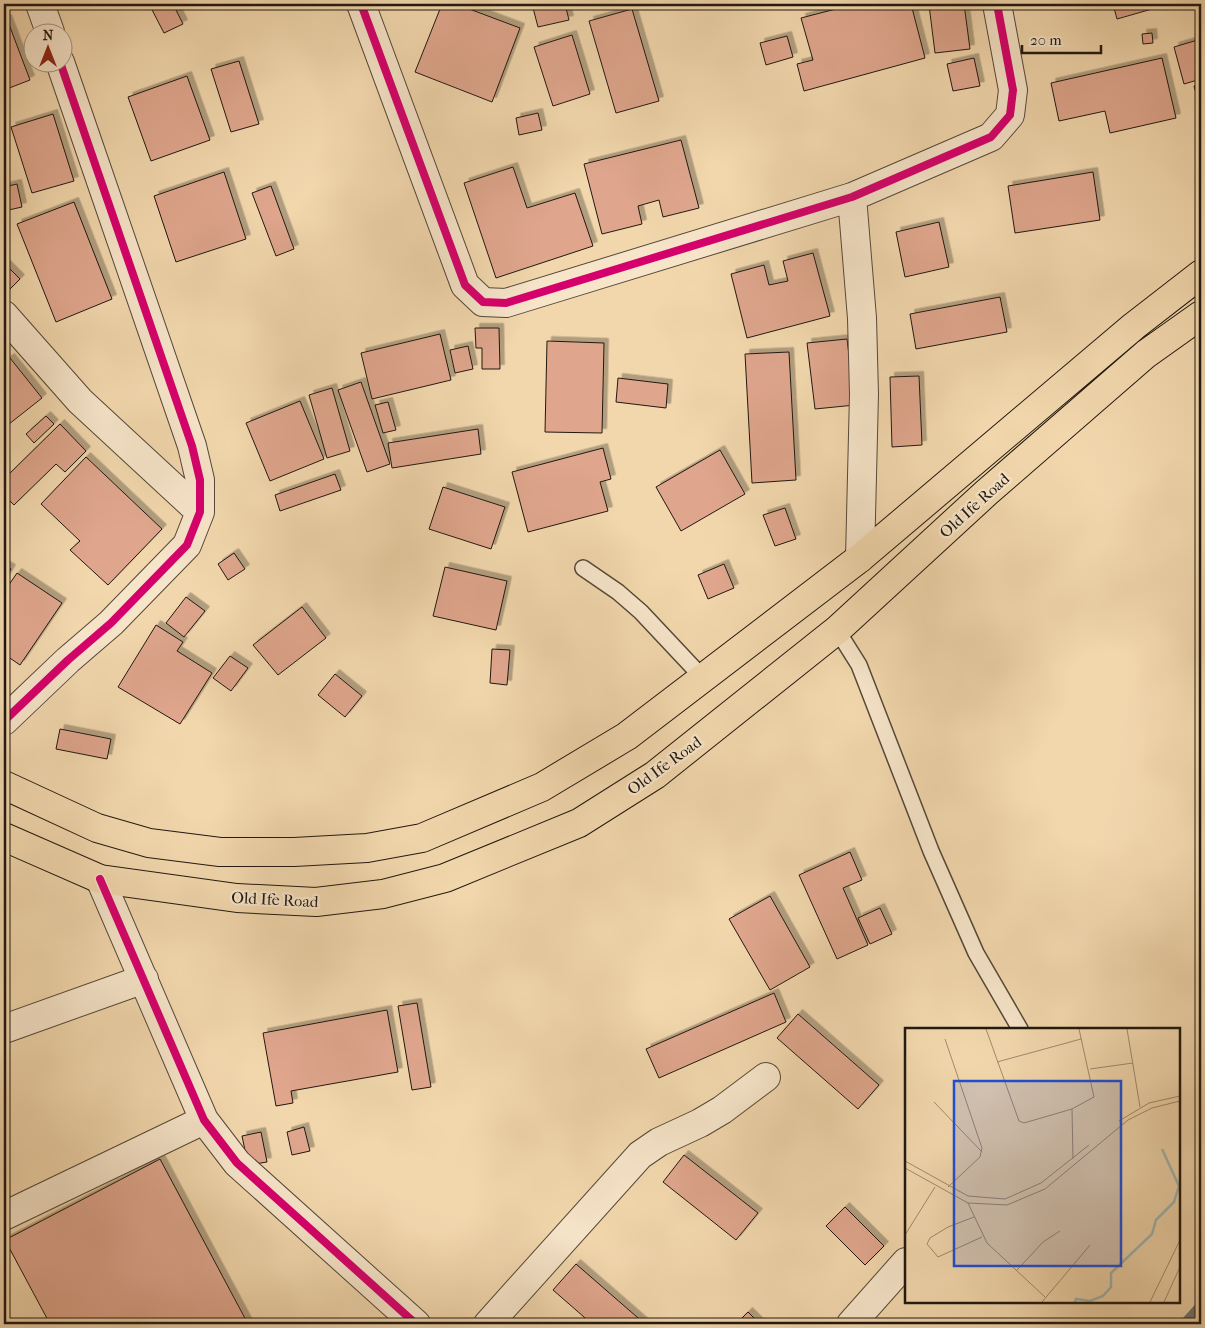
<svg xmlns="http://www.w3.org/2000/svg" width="1205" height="1328" font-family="'IM FELL French Canon',serif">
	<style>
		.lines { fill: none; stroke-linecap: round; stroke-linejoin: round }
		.stream { stroke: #6d7772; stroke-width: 8 }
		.building { fill: #dfa68d; stroke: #211810; filter: url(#shadow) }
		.service-casing { stroke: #554837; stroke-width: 18 }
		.minor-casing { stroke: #554837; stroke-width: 30 }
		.primary-casing { stroke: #211810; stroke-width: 30 }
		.service { stroke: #f7e5ca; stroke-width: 15 }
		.minor { stroke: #f7e5ca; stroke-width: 28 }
		.primary { stroke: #f2d7ad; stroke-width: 28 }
		.cycleway-casing { stroke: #f7e5ca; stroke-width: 11 }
		.cycleway { stroke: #d6006c; stroke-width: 8 }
		.labels { text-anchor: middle; stroke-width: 4.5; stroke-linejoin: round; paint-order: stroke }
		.street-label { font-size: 16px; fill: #211810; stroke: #f7e5ca }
		.inset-river { fill: none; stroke: #9fb7b4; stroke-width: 2.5 }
		.inset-road { fill: none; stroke: #9e8b6e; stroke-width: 1 }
		.view { fill: #1d4ed8; fill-opacity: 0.15; stroke: #1d4ed8; stroke-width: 2.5 }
		.inset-edge { fill: none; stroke: #211810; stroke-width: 2.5 }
	</style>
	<defs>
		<filter id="shadow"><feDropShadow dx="4.5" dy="-4.5" stdDeviation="0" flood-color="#0004"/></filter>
	</defs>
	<rect width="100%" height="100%" fill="#f2d7ad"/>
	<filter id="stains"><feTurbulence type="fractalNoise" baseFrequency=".004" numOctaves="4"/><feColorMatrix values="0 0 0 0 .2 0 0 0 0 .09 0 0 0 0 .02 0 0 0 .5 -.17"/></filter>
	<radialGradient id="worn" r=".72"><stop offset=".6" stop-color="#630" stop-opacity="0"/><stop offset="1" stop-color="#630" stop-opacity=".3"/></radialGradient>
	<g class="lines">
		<path class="stream" d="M1183 1324 1201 1304"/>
	</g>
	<path class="building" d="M149 4H173L183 24 164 33Z
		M442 4H456L520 28 492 102 415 72Z
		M532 4H565L569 20 538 27Z
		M855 4H911L925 58 804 91 797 64 813 60 801 18Z
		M939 4H964L970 49 935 53 929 5Z
		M1113 4H1151L1152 9 1117 19Z
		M632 9 659 101 616 113 589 21Z
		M7 19 30 80 4 90V20Z
		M1152 33 1153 43 1143 44 1142 34Z
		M572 35 590 94 553 106 534 47Z
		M787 36 793 57 766 65 760 43Z
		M1201 39V79L1184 84 1174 47Z
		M974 58 980 86 953 91 947 64Z
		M1162 58 1176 118 1110 133 1105 111 1059 121 1051 83Z
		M239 61 259 124 231 132 211 69Z
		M187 76 210 140 151 161 128 97Z
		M1201 84V111L1194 86Z
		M538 113 542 130 519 135 516 118Z
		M53 114 74 181 32 193 11 127Z
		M681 140 699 208 663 217 659 200 638 206 642 224 602 234 584 164Z
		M513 167 527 208 575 193 593 246 496 278 464 183Z
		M224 172 246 239 176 262 154 196Z
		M1093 172 1100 220 1015 233 1008 186Z
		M17 184 22 207 4 211V187Z
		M271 186 294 249 276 256 252 193Z
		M74 202 112 299 56 322 17 224Z
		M939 222 949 267 905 277 896 232Z
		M813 253 830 316 747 338 731 274 764 265 769 285 788 281 783 261Z
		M4 263 20 279 4 295Z
		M1000 297 1007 332 916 349 910 314Z
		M475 328H499L500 369H482V348H476Z
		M440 334 451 380 372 399 361 353Z
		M847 339 855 405 815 409 807 343Z
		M547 341 604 343 602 433 545 432Z
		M468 346 473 369 455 373 450 350Z
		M789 352 796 480 752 483 745 354Z
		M10 358 42 398 4 428V362Z
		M919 376 922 445 892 447 890 377Z
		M618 378 668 384 666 408 616 402Z
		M361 382 390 464 367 472 338 390Z
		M332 388 350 451 327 458 309 395Z
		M300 401 324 459 270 481 246 423Z
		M388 402 396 430 383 433 375 405Z
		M46 416 54 424 34 443 26 434Z
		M60 424 86 451 65 472 56 464 14 505 4 495V479Z
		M478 429 481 454 392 468 388 443Z
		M603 448 611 479 600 482 608 511 528 532 512 472Z
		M720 450 745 494 681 531 656 487Z
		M86 457 162 529 108 585 70 550 80 541 41 504Z
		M335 474 341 490 280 511 275 495Z
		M443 487 505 507 491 549 429 529Z
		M785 508 796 539 775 546 763 515Z
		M234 553 245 569 228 580 218 564Z
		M724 564 734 588 708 599 698 575Z
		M4 565 11 569 4 581Z
		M445 567 507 581 496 630 433 616Z
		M17 573 62 603 20 665 4 654V592Z
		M186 597 205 611 184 637 166 623Z
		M302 607 326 638 278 675 253 645Z
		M156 625 183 642 177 651 212 673 180 724 118 687Z
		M492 649 510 650 507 685 490 683Z
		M230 656 248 668 231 691 213 678Z
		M335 674 362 696 345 717 318 695Z
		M60 729 111 739 107 759 56 749Z
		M850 852 862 880 843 888 868 945 837 959 799 875Z
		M770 896 810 967 770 990 729 919Z
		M880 908 892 934 870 944 858 918Z
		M774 993 786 1022 659 1078 646 1049Z
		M417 1003 431 1087 412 1090 398 1006Z
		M387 1010 398 1072 291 1091 293 1103 276 1106 263 1033Z
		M798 1014 879 1085 858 1109 777 1038Z
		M304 1127 310 1151 292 1155 287 1132Z
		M261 1132 267 1162 248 1165 242 1136Z
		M684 1155 758 1213 736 1240 663 1182Z
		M160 1159 248 1324H50L5 1240Z
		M845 1207 884 1246 865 1265 826 1226Z
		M576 1264 645 1324H592L553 1290Z
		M748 1312 760 1324H736Z"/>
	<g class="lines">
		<defs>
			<path id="service" d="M583 568 618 592 641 612 703 678
				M837 630 859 665 931 851 976 953 1020 1029"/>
			<path id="minor" d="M40 4 50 32
				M361 4 465 285 483 302 506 303 852 197 991 137 1010 115 1013 90 997 4
				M852 197 862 318 864 394 860 558
				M4 315 80 401 200 512
				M4 721 68 660 111 623 187 545 200 512V480L192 446 60 62
				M100 879 204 1120 237 1163 416 1324
				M4 1029 144 979
				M4 1216 204 1120
				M488 1324 640 1155 659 1142 700 1123 722 1110 766 1077
				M851 1324 906 1262"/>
			<path id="primary" d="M4 785 97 828 149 843 220 852H294L367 848 422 838 542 787 627 736 860 558 1134 326 1201 274
				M4 837 100 879 237 898 316 902 383 894 445 878 579 823 655 775 837 630 986 493 1146 354 1201 315"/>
		</defs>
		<use href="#service" class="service-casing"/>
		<use href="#minor" class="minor-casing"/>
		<use href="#primary" class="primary-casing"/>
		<use href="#service" class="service"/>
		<use href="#minor" class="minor"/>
		<use href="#primary" class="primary"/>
		<defs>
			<path id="cycleway" d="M361 4 465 285 483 302 506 303 852 197 991 137 1010 115 1013 90 997 4
				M4 721 68 660 111 623 187 545 200 512V480L192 446 60 62
				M100 879 204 1120 237 1163 416 1324"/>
		</defs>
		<use href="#cycleway" class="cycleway-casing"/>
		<use href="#cycleway" class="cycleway"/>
	</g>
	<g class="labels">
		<g class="street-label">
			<text transform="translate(974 505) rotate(-42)" y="6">Old Ife Road</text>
			<text transform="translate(664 765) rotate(-36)" y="6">Old Ife Road</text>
			<text transform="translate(275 899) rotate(3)" y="6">Old Ife Road</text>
		</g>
	</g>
	<g transform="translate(905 1028)">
		<rect width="275" height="275" fill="#f2d7ad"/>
		<path class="inset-river" d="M170 274 171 271 185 273 198 268 206 259V245L247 206 251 192 269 174 274 158 257 121"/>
		<path class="inset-road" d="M81 1 114 93 119 95 167 81 189 69 174 1M222 1 235 79M40 11 77 120 75 129 43 159M92 34 176 11M185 41 228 35M29 74 77 124M167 81 168 131M214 93 244 75 275 68M0 133 63 168 100 171 136 155 184 117M0 140 63 175 102 177 140 161 223 92 247 80 275 73M63 175 82 215 140 269M69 189 43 199 25 210 22 216 33 229 77 209M0 207 30 159M112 242 138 214 155 203M137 274 185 217M245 274 275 212M259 274 275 239"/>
		<path class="view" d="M49 53H216V238H49Z"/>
		<rect width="275" height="275" class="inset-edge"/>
	</g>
	<rect width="1205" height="1328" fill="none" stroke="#f2d7ad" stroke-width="20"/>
	<rect x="5" y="5" width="1195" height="1318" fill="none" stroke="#211810" stroke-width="2.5"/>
	<rect x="10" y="10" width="1185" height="1308" fill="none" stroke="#211810"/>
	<g transform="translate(48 48)"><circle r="24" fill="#f7e5ca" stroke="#a19380"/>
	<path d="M0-4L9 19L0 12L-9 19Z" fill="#8f2418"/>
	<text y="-8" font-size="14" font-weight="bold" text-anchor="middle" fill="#211810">N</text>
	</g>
	<path d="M1022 45v8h79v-8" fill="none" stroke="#211810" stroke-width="2.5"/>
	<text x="1030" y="45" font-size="15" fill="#211810" stroke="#f7e5ca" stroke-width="4" paint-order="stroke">20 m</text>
	<rect width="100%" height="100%" filter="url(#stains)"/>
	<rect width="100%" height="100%" fill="url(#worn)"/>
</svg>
